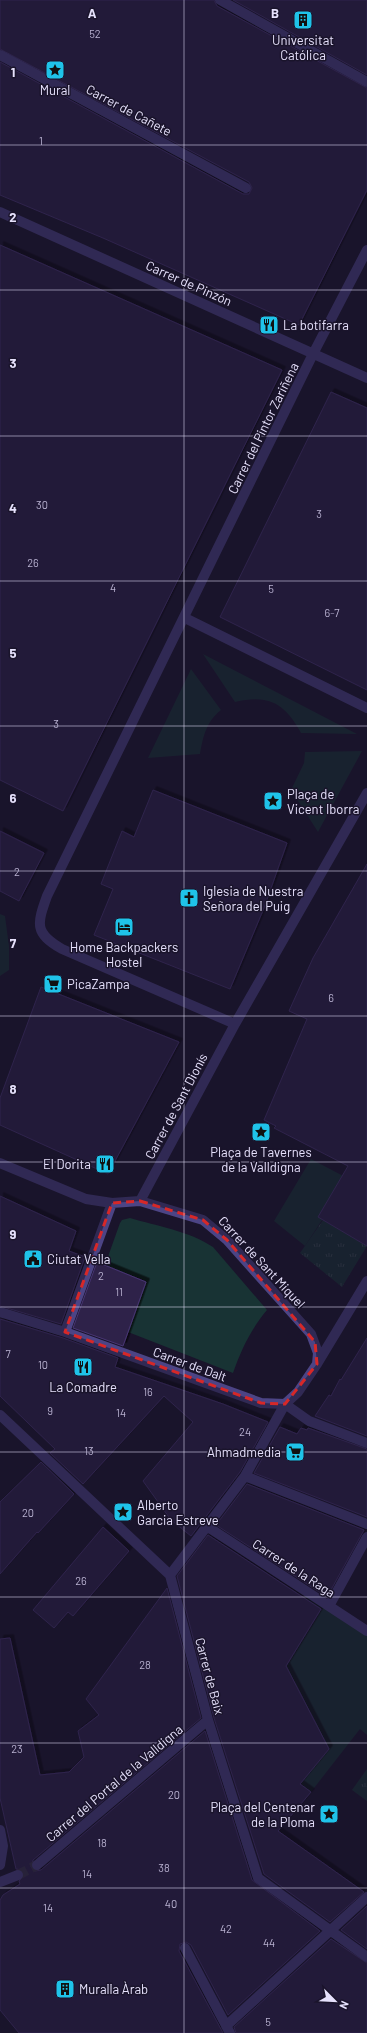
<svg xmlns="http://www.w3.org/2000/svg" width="367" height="2033" font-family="Barlow,sans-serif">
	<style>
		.green { fill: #183334 }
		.park { fill: url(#park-tufts) }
		.building { fill: #2e224a; stroke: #483673; filter: url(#shadow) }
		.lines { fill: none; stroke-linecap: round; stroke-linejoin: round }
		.street-tunnel { stroke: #39334a; stroke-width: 10; stroke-dasharray: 10 5; stroke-linecap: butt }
		.street { stroke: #4c4485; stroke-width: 10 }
		.marked { fill: none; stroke: #d62828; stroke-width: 3; stroke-dasharray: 8 5; stroke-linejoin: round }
		.grid { fill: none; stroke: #e6e1fc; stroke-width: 1; stroke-opacity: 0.55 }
		.labels { text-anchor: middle; stroke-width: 3; stroke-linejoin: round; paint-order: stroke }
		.number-label { font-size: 11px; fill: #b8b1d0 }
		.poi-label { font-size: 13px; fill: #e6e1fc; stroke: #1a142b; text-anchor: start }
		.street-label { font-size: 13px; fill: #e6e1fc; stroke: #1a142b }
		.grid-label { font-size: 13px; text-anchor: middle; font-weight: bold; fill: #e6e1fc; stroke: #1a142b; stroke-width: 3; stroke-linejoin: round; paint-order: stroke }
	</style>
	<defs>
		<pattern id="park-tufts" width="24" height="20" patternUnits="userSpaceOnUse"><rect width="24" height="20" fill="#183334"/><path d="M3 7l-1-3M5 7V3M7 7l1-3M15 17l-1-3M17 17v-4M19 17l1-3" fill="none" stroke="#3a5052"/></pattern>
		<filter id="shadow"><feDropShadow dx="3.5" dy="-3.5" stdDeviation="0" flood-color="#0009"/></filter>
	</defs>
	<rect width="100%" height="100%" fill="#1a142b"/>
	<path class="green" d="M203 654 357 734 301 733C285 703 268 694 235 702Z
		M191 669 221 710C206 722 203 737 200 754L148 758Z
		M362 751 318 832 291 790 304 763 305 752Z
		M0 914 5 916 9 946V970L0 976Z
		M311 1159 349 1179 305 1246 274 1221Z
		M130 1218C157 1226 189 1231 213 1247L267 1310C251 1329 241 1350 233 1373L128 1332 146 1281 105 1265 120 1223 122 1220Z
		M305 1595 367 1635V1735L360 1729 311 1792 302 1785 294 1756 313 1768 329 1749 286 1666 317 1617 297 1603Z"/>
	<path class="park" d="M323 1220 367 1246 342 1287 300 1253Z
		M367 1769V1801L352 1790Z"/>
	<path class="building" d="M0 0H214L217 6 367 88V190L299 325 103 238 0 195V62L243 194H249L252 188 249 182 0 49Z
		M233 0H367V75Z
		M0 245 282 370 63 811 0 780Z
		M331 392 367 408V690L220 617Z
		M153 790 287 843 264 908 230 989 94 935 113 889 101 884 122 831 134 837Z
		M0 831 44 853 19 901 0 891Z
		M367 864V1246L318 1217 348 1166 274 1128 276 1126 264 1120 307 1019 289 1011 313 958Z
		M41 987 179 1042 108 1174 0 1125V1098Z
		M0 1196 76 1231 69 1251 85 1257 61 1324 0 1306Z
		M97 1262 146 1282 123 1346 73 1328Z
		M0 1319 63 1338 118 1358 115 1367 223 1404 268 1422 240 1472 191 1536 171 1520 143 1481 193 1422 164 1396 83 1484 50 1453 55 1449 0 1396Z
		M367 1338V1436L315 1416 329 1395 331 1396 340 1379 341 1380Z
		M280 1427 297 1434 301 1428 307 1430 308 1428 367 1449V1517L254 1473Z
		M41 1462 74 1494 38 1533 37 1532 0 1574V1502Z
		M247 1484 364 1530 327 1597 216 1525Z
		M103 1527 129 1551 73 1616 68 1612 54 1628 33 1610Z
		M208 1535 321 1609 286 1666 329 1749 300 1784 311 1792 278 1831 364 1892 330 1922 264 1874 214 1718 177 1576Z
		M167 1588 201 1718 33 1860 31 1867 35 1871 41 1870 205 1731 252 1880 320 1931 228 2015 191 1945 186 1942 180 1944 179 1951 223 2033H19L0 2010V1900L3 1895 20 1884 19 1881 24 1876 22 1870 16 1869 0 1798V1639L10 1638 40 1775 69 1772 84 1757 78 1731 99 1715 86 1699Z
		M367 1906V1949L341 1930Z
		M331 1939 367 1963V2033H236L234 2027Z"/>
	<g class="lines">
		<path class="street-tunnel" d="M18 1875 37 1865"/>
		<path class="street" d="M220 0 367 82
			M0 55 246 188
			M0 212 367 378
			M185 618 367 708
			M235 1024 62 949C34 933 37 924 47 896L313 354 367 250
			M0 1163 86 1199 112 1203 140 1201 203 1220 227 1240 311 1334 318 1353 317 1364
			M140 1201 235 1024 367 793
			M0 1312 65 1332 261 1403 285 1404 309 1421 367 1443
			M65 1332 112 1203
			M0 1415 170 1575 208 1720 258 1878 367 1957
			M245 1476 367 1524
			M208 1527 367 1631
			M170 1575 245 1476 285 1404 298 1392 317 1364 367 1281
			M329 1606 367 1537
			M0 1830 3 1846 0 1865
			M37 1865 208 1720
			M0 1882 18 1875
			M185 1948 230 2033
			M226 2026 367 1897"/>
	</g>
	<path d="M0 0H367V2033H0ZM140 1201 203 1220 227 1240 315 1342 317 1364 285 1404 261 1403 65 1332 112 1203Z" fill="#1a142b" fill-opacity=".55" fill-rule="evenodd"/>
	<path class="marked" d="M140 1201 203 1220 227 1240 315 1342 317 1364 285 1404 261 1403 65 1332 112 1203Z"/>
	<path class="grid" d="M184 0V2033M0 145H367M0 290H367M0 436H367M0 581H367M0 726H367M0 871H367M0 1016H367M0 1162H367M0 1307H367M0 1452H367M0 1597H367M0 1743H367M0 1888H367"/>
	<defs>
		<symbol id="building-square" viewBox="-11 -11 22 22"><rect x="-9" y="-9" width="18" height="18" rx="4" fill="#1fc3e9" stroke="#1a142b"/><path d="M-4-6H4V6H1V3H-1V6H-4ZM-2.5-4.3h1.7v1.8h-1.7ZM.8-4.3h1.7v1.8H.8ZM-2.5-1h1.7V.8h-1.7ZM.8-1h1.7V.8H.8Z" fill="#111"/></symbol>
		<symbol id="sight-square" viewBox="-11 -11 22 22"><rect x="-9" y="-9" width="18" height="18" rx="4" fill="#1fc3e9" stroke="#1a142b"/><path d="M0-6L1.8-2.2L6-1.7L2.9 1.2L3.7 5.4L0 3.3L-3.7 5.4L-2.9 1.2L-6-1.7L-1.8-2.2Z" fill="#111"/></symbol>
		<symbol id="restaurant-square" viewBox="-11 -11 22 22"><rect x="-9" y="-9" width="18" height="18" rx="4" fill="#1fc3e9" stroke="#1a142b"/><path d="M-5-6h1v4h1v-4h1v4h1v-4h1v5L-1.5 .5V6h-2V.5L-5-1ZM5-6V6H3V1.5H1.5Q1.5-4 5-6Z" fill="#111"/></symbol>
		<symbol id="church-square" viewBox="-11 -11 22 22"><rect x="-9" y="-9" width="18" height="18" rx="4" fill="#1fc3e9" stroke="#1a142b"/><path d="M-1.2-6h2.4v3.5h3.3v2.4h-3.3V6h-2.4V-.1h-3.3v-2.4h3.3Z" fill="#111"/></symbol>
		<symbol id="hotel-square" viewBox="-11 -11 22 22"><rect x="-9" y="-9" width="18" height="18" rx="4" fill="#1fc3e9" stroke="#1a142b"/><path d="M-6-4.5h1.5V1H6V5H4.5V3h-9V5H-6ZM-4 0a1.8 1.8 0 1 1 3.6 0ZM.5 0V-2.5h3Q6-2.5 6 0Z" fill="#111"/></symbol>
		<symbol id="supermarket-square" viewBox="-11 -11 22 22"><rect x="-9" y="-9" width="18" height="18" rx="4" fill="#1fc3e9" stroke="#1a142b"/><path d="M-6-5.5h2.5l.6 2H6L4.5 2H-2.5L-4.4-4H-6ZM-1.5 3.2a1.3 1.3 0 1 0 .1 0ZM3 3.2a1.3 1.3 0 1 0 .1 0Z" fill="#111"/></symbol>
		<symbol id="civic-square" viewBox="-11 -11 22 22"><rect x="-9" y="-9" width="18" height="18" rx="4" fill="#1fc3e9" stroke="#1a142b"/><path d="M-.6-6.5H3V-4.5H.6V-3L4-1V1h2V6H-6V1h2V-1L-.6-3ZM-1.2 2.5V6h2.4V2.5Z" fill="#111"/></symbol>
	</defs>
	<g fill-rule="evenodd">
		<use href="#building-square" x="292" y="9" width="22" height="22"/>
		<use href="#sight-square" x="44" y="59" width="22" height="22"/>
		<use href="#restaurant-square" x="258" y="314" width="22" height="22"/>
		<use href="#sight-square" x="262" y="790" width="22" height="22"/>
		<use href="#church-square" x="178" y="887" width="22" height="22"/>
		<use href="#hotel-square" x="113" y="916" width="22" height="22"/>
		<use href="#supermarket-square" x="42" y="973" width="22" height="22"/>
		<use href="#sight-square" x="250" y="1121" width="22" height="22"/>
		<use href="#restaurant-square" x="94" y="1153" width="22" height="22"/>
		<use href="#civic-square" x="22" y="1248" width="22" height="22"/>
		<use href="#restaurant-square" x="72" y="1356" width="22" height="22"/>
		<use href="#supermarket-square" x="284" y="1441" width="22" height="22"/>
		<use href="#sight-square" x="112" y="1501" width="22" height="22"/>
		<use href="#sight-square" x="318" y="1803" width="22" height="22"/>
		<use href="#building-square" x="54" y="1978" width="22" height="22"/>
	</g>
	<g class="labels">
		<g class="number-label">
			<text x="95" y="38">52</text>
			<text x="41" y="145">1</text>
			<text x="42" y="509">30</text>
			<text x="319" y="518">3</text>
			<text x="33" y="567">26</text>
			<text x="113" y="592">4</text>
			<text x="271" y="593">5</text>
			<text x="332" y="617">6-7</text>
			<text x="56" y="728">3</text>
			<text x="17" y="876">2</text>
			<text x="331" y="1002">6</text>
			<text x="101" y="1280">2</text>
			<text x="119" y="1296">11</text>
			<text x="8" y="1358">7</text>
			<text x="43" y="1369">10</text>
			<text x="148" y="1396">16</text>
			<text x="50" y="1415">9</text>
			<text x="121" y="1417">14</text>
			<text x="245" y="1436">24</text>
			<text x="89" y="1455">13</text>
			<text x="28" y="1517">20</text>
			<text x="81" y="1585">26</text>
			<text x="145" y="1669">28</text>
			<text x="17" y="1753">23</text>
			<text x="174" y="1799">20</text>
			<text x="102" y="1847">18</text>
			<text x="164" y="1872">38</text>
			<text x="87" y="1878">14</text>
			<text x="171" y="1908">40</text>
			<text x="48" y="1912">14</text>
			<text x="226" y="1933">42</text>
			<text x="269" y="1947">44</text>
			<text x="268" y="2026">5</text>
		</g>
		<g class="poi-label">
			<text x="303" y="45" text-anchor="middle">Universitat<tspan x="303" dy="15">Católica</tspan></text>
			<text x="55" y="95" text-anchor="middle">Mural</text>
			<text x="283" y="330">La botifarra</text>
			<text x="287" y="799">Plaça de<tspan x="287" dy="15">Vicent Iborra</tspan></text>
			<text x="203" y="896">Iglesia de Nuestra<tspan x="203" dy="15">Señora del Puig</tspan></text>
			<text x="124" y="952" text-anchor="middle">Home Backpackers<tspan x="124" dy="15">Hostel</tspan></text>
			<text x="67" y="989">PicaZampa</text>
			<text x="261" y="1157" text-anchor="middle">Plaça de Tavernes<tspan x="261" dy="15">de la Valldigna</tspan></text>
			<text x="91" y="1169" text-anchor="end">El Dorita</text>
			<text x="47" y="1264">Ciutat Vella</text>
			<text x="83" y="1392" text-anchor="middle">La Comadre</text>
			<text x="281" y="1457" text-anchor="end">Ahmadmedia</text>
			<text x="137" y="1510">Alberto<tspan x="137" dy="15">Garcia Estreve</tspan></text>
			<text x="315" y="1812" text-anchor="end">Plaça del Centenar<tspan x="315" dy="15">de la Ploma</tspan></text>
			<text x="79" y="1994">Muralla Àrab</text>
		</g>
		<g class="street-label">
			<text transform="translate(129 110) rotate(28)" y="5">Carrer de Cañete</text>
			<text transform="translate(189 283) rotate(24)" y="5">Carrer de Pinzón</text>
			<text transform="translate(263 428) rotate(-64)" y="5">Carrer del Pintor Zariñena</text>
			<text transform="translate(176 1106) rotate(-62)" y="5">Carrer de Sant Dionís</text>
			<text transform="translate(262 1262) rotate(47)" y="5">Carrer de Sant Miquel</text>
			<text transform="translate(190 1364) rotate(20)" y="5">Carrer de Dalt</text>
			<text transform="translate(294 1568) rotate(33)" y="5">Carrer de la Raga</text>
			<text transform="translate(210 1676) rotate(75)" y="5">Carrer de Baix</text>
			<text transform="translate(114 1783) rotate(-40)" y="5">Carrer del Portal de la Valldigna</text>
		</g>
	</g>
	<g class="grid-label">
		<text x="92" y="18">A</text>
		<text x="275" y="18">B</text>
		<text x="13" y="77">1</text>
		<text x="13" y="222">2</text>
		<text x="13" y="368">3</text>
		<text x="13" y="513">4</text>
		<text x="13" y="658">5</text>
		<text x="13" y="803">6</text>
		<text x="13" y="948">7</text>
		<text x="13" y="1094">8</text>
		<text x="13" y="1239">9</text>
	</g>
	<g transform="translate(335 2001) rotate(114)" stroke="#1a142b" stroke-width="3" paint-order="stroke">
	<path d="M0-3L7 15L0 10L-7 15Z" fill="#e6e1fc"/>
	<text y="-6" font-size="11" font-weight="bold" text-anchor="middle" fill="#e6e1fc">N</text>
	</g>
</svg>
